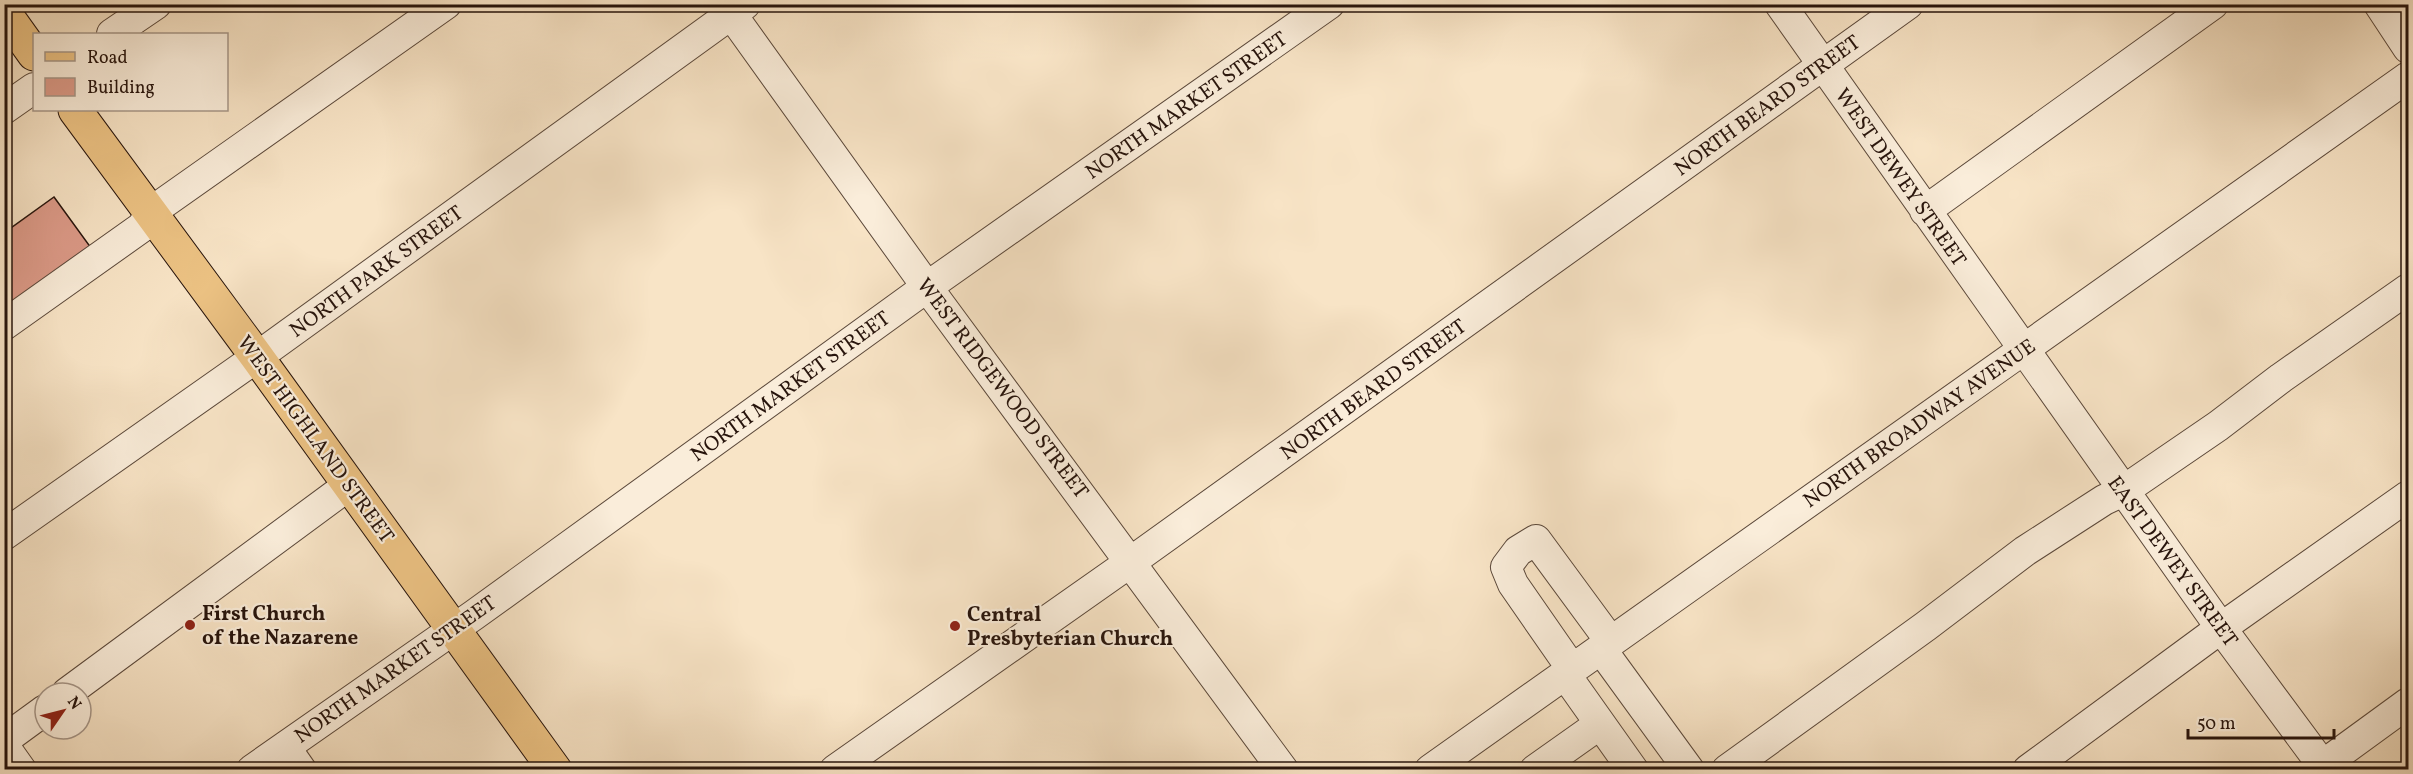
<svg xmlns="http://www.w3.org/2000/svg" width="2413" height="774" font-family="Vollkorn,serif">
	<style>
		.building { fill: #dc9a88; stroke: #27140c; stroke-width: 1.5 }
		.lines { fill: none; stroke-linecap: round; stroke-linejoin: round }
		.minor-casing { stroke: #5b483a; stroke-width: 32 }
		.major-casing { stroke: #27140c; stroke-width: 35 }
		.minor { stroke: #faedda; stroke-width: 30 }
		.major { stroke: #ecc283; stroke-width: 33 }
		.poi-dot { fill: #8f2418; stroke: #faedda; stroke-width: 2 }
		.labels { text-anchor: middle; stroke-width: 4.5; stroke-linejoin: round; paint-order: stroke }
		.street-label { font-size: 21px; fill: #27140c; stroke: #faedda }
		.poi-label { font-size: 21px; font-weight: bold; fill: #27140c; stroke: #faedda; text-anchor: start }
	</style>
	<rect width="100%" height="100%" fill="#f8e4c6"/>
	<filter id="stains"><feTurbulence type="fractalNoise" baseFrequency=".00333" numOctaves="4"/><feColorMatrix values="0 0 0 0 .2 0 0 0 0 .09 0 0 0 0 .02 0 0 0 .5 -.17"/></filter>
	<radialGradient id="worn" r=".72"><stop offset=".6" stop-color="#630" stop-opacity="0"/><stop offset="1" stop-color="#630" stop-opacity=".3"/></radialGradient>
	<path class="building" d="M54 197 94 252 4 317V233Z"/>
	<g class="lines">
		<defs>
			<path id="minor" d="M724 4 927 287 1283 770
				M1780 4 2221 628 2326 770
				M2379 4 2408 48
				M112 34 156 4
				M4 109 34 88
				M1925 211 2213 4
				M4 325 142 227 151 212 446 4
				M4 535 257 357 745 4
				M1601 649 1689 770
				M1572 669 1513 584 1506 567 1518 551 1536 540 1611 642
				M1565 674 1633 770
				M67 693 349 485
				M4 740 45 710
				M4 746 21 770
				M285 747 301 770
				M2323 765 2408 703
				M252 770 474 615 927 287 1329 4
				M835 770 1132 561 1908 4
				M1430 770 2408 77
				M1535 770 1600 724
				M1727 770 1926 626 2025 551 2104 500 2123 491 2218 426 2281 378 2408 289
				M2028 770 2221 628 2408 496"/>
			<path id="major" d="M4 12 34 54
				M75 110 257 357 555 770"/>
		</defs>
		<use href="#minor" class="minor-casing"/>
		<use href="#major" class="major-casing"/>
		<use href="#minor" class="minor"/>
		<use href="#major" class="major"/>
	</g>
	<g class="poi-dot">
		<circle cx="190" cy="625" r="6"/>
		<circle cx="955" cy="626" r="6"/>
	</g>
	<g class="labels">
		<g class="street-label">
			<text transform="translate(1186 105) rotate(-35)" y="7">NORTH MARKET STREET</text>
			<text transform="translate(1767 105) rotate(-36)" y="7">NORTH BEARD STREET</text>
			<text transform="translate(1901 177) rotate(55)" y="7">WEST DEWEY STREET</text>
			<text transform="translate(376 271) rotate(-36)" y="7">NORTH PARK STREET</text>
			<text transform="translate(790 386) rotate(-36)" y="7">NORTH MARKET STREET</text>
			<text transform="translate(1003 388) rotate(53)" y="7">WEST RIDGEWOOD STREET</text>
			<text transform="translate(1373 389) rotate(-36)" y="7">NORTH BEARD STREET</text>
			<text transform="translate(1919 423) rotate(-35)" y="7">NORTH BROADWAY AVENUE</text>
			<text transform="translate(316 439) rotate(54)" y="7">WEST HIGHLAND STREET</text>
			<text transform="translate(2173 561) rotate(54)" y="7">EAST DEWEY STREET</text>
			<text transform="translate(395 669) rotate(-35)" y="7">NORTH MARKET STREET</text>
		</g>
		<g class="poi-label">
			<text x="202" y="620">First Church<tspan x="202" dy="24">of the Nazarene</tspan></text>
			<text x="967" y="621">Central<tspan x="967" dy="24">Presbyterian Church</tspan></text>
		</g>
	</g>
	<rect width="2413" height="774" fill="none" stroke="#f8e4c6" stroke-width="24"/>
	<rect x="6" y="6" width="2401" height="762" fill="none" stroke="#27140c" stroke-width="3"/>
	<rect x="12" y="12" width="2389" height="750" fill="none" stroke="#27140c" stroke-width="1.5"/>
	<rect x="33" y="33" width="195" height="78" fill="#faedda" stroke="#a69688" stroke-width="1.5"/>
	<rect x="45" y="52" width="30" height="9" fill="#ecc283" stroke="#a69688" stroke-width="1.5"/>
	<text x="87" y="63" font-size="18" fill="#27140c">Road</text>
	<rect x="45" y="78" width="30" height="18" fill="#dc9a88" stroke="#a69688" stroke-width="1.5"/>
	<text x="87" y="93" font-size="18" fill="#27140c">Building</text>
	<g transform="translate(63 711) rotate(55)"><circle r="28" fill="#faedda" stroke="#a69688" stroke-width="1.5"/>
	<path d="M0-4.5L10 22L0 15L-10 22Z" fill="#8f2418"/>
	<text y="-9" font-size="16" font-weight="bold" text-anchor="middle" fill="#27140c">N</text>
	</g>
	<path d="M2188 729v9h146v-9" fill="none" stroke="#27140c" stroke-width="3"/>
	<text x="2197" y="729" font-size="18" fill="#27140c" stroke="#faedda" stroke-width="4.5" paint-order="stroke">50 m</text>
	<rect width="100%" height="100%" filter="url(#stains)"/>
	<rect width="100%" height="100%" fill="url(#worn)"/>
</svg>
